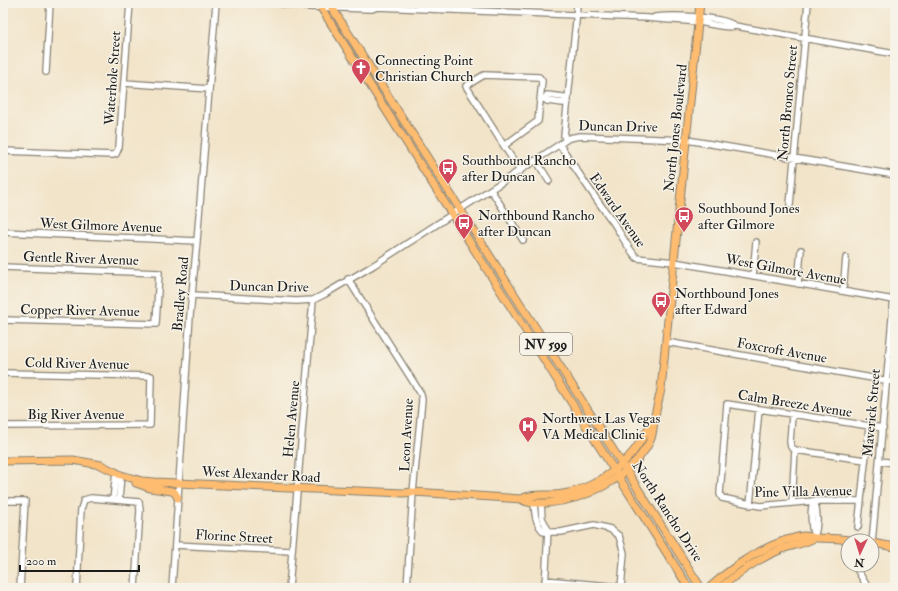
<svg xmlns="http://www.w3.org/2000/svg" width="898" height="591" font-family="'IM FELL Double Pica',serif">
	<style>
		.lines { fill: none; stroke-linecap: round; stroke-linejoin: round }
		.minor-casing { stroke: #878072; stroke-width: 8 }
		.major-casing { stroke: #878072; stroke-width: 9 }
		.minor { stroke: #fff; stroke-width: 5.5 }
		.major { stroke: #fdbc6f; stroke-width: 7 }
		.labels { text-anchor: middle; stroke-width: 3; stroke-linejoin: round; paint-order: stroke }
		.shield { fill: #f7f3e8; stroke: #5e5c59; stroke-width: 1 }
		.shield-label { font-size: 13px; font-weight: bold; fill: #1c1c1c }
		.poi-label { font-size: 14px; fill: #1c1c1c; stroke: #f7f3e8; text-anchor: start }
		.street-label { font-size: 14px; fill: #1c1c1c; stroke: #f7f3e8 }
	</style>
	<rect width="100%" height="100%" fill="#f7f3e8"/>
	<filter id="ink" filterUnits="userSpaceOnUse"><feTurbulence type="fractalNoise" baseFrequency=".025" numOctaves="2"/><feDisplacementMap in="SourceGraphic" scale="8" xChannelSelector="R" yChannelSelector="G"/><feConvolveMatrix kernelMatrix="1 2 1 2 8 2 1 2 1" color-interpolation-filters="sRGB"/></filter>
	<filter id="wash" filterUnits="userSpaceOnUse"><feTurbulence type="fractalNoise" baseFrequency=".012" numOctaves="4" result="noise"/><feDisplacementMap in="SourceGraphic" scale="16" xChannelSelector="R" yChannelSelector="G"/><feGaussianBlur stdDeviation="0.9" result="paint"/><feColorMatrix in="noise" values="0 0 0 0 0 0 0 0 0 0 0 0 0 0 0 0 0 1.4 0 .05"/><feComposite in="paint" operator="in"/></filter>
	<g filter="url(#wash)">
		<rect width="100%" height="100%" fill="#f2e4c9"/>
	</g>
	<g filter="url(#ink)">
		<g class="lines">
			<defs>
				<path id="minor" d="M277 3 309 7 372 9 377 7 648 18C665 20 681 20 698 22 710 23 724 29 735 26L895 54
					M355 3 370 4 377 7
					M655 17C673 15 722 16 735 26
					M46 72 50 3
					M124 83 209 89
					M541 99H545L547 101 563 103 566 100H568
					M545 99 547 95 564 97 566 100
					M566 140 564 136 576 21 577 3
					M505 145 538 121 542 81 539 77 484 75 466 86 520 171
					M560 145C577 171 594 197 613 222 621 234 627 247 637 258L674 262 894 300
					M3 151 113 155 116 154 119 147 130 3
					M536 160 549 181
					M491 190 523 240
					M790 205 808 3
					M3 232 197 241
					M3 267 159 273 156 324 3 320
					M753 276 756 242
					M348 279 421 394 422 400 413 492 407 588
					M798 284 801 250
					M843 291 846 258
					M193 295 296 301 313 300 325 294 374 265 536 160 569 138 580 136 687 140 895 175
					M666 342 895 382
					M3 373 151 376 150 425 3 426
					M795 450 865 460
					M880 461 895 463
					M113 500 116 472
					M119 500 121 475
					M3 501H25L20 588
					M813 501C810 513 811 526 814 538
					M814 501C818 513 818 526 814 538
					M861 501H814L760 506 722 498 720 494 727 404 883 428
					M534 503C535 514 535 523 544 532H561L594 525 610 529 619 536 624 553 621 588
					M541 503 542 518 548 530 545 588
					M792 503 795 450 791 447 790 442 792 415
					M750 505 759 409
					M858 527 869 427
					M872 543 895 285
					M175 545 291 551
					M858 565V571L868 588
					M545 580 621 587
					M77 588 81 509 84 500 91 498 139 502 140 510 135 588
					M172 588 190 316 197 241 216 3
					M289 588 313 300"/>
				<path id="major" d="M318 3 689 588
					M329 3 701 588
					M3 461 73 460 101 465 121 475 142 481 155 482 404 493 413 492 445 494 521 499C533 492 549 497 563 494 589 490 617 472 633 452 641 442 646 431 654 421
					M136 483 150 488 172 491 175 493 178 498
					M521 499C528 504 538 503 547 503 585 500 625 480 646 448 653 437 652 434 654 422 655 412 659 400 661 389L700 3
					M872 543 895 547
					M709 588C732 567 756 550 786 540 792 539 799 536 804 536 808 536 812 538 816 538 831 538 845 539 859 541
					M720 588C739 572 759 558 782 549 793 545 804 544 814 538"/>
			</defs>
			<use href="#minor" class="minor-casing"/>
			<use href="#major" class="major-casing"/>
			<use href="#minor" class="minor"/>
			<use href="#major" class="major"/>
		</g>
	</g>
	<defs>
		<symbol id="church-pin" viewBox="-11 -11 22 30"><path d="M0 17L-7.5 6A9.5 9.5 0 1 1 7.5 6Z" fill="#d1495b" stroke="#f7f3e8"/><path d="M-1.2-6h2.4v3.5h3.3v2.4h-3.3V6h-2.4V-.1h-3.3v-2.4h3.3Z" fill="#fff"/></symbol>
		<symbol id="bus-pin" viewBox="-11 -11 22 30"><path d="M0 17L-7.5 6A9.5 9.5 0 1 1 7.5 6Z" fill="#d1495b" stroke="#f7f3e8"/><path d="M-5-6H5V4H4V6H2V4H-2V6H-4V4H-5ZM-3.5-4V0h7V-4ZM-3.5 1.2v1.5H-2V1.2ZM2 1.2v1.5H3.5V1.2Z" fill="#fff"/></symbol>
		<symbol id="hospital-pin" viewBox="-11 -11 22 30"><path d="M0 17L-7.5 6A9.5 9.5 0 1 1 7.5 6Z" fill="#d1495b" stroke="#f7f3e8"/><path d="M-5-5h3v3.5h4V-5h3V5h-3V1.5h-4V5h-3Z" fill="#fff"/></symbol>
	</defs>
	<g fill-rule="evenodd">
		<use href="#church-pin" x="350" y="57" width="22" height="30"/>
		<use href="#bus-pin" x="437" y="157" width="22" height="30"/>
		<use href="#bus-pin" x="673" y="205" width="22" height="30"/>
		<use href="#bus-pin" x="453" y="212" width="22" height="30"/>
		<use href="#bus-pin" x="650" y="290" width="22" height="30"/>
		<use href="#hospital-pin" x="517" y="415" width="22" height="30"/>
	</g>
	<g class="labels">
		<rect class="shield" x="520" y="333" width="52" height="22" rx="3"/>
		<g class="shield-label">
			<text x="546" y="349">NV 599</text>
		</g>
		<g class="poi-label">
			<text x="375" y="65">Connecting Point<tspan x="375" dy="16">Christian Church</tspan></text>
			<text x="462" y="165">Southbound Rancho<tspan x="462" dy="16">after Duncan</tspan></text>
			<text x="698" y="213">Southbound Jones<tspan x="698" dy="16">after Gilmore</tspan></text>
			<text x="478" y="220">Northbound Rancho<tspan x="478" dy="16">after Duncan</tspan></text>
			<text x="675" y="298">Northbound Jones<tspan x="675" dy="16">after Edward</tspan></text>
			<text x="542" y="423">Northwest Las Vegas<tspan x="542" dy="16">VA Medical Clinic</tspan></text>
		</g>
		<g class="street-label">
			<text transform="translate(112 78) rotate(-86)" y="5">Waterhole Street</text>
			<text transform="translate(787 103) rotate(-85)" y="5">North Bronco Street</text>
			<text transform="translate(618 126) rotate(1)" y="5">Duncan Drive</text>
			<text transform="translate(675 128) rotate(-84)" y="5">North Jones Boulevard</text>
			<text transform="translate(618 210) rotate(55)" y="5">Edward Avenue</text>
			<text transform="translate(101 225) rotate(2)" y="5">West Gilmore Avenue</text>
			<text transform="translate(81 258) rotate(2)" y="5">Gentle River Avenue</text>
			<text transform="translate(786 269) rotate(10)" y="5">West Gilmore Avenue</text>
			<text transform="translate(269 286) rotate(1)" y="5">Duncan Drive</text>
			<text transform="translate(180 294) rotate(-85)" y="5">Bradley Road</text>
			<text transform="translate(80 310) rotate(1)" y="5">Copper River Avenue</text>
			<text transform="translate(782 350) rotate(10)" y="5">Foxcroft Avenue</text>
			<text transform="translate(77 363) rotate(1)" y="5">Cold River Avenue</text>
			<text transform="translate(795 403) rotate(9)" y="5">Calm Breeze Avenue</text>
			<text transform="translate(871 413) rotate(-85)" y="5">Maverick Street</text>
			<text x="76" y="419">Big River Avenue</text>
			<text transform="translate(291 419) rotate(-85)" y="5">Helen Avenue</text>
			<text transform="translate(406 435) rotate(-87)" y="5">Leon Avenue</text>
			<text transform="translate(261 474) rotate(3)" y="5">West Alexander Road</text>
			<text transform="translate(803 491) rotate(-1)" y="5">Pine Villa Avenue</text>
			<text transform="translate(668 511) rotate(57)" y="5">North Rancho Drive</text>
			<text transform="translate(234 536) rotate(3)" y="5">Florine Street</text>
		</g>
	</g>
	<rect width="898" height="591" fill="none" stroke="#f7f3e8" stroke-width="16"/>
	<g transform="translate(860 553) rotate(184)"><circle r="19" fill="#f7f3e8" stroke="#9f9d96"/>
	<path d="M0-3L7 15L0 10L-7 15Z" fill="#d1495b"/>
	<text y="-6" font-size="11" font-weight="bold" text-anchor="middle" fill="#1c1c1c">N</text>
	</g>
	<path d="M20 565v6h119v-6" fill="none" stroke="#1c1c1c" stroke-width="2"/>
	<text x="26" y="565" font-size="12" fill="#1c1c1c" stroke="#f7f3e8" stroke-width="3" paint-order="stroke">200 m</text>
</svg>
